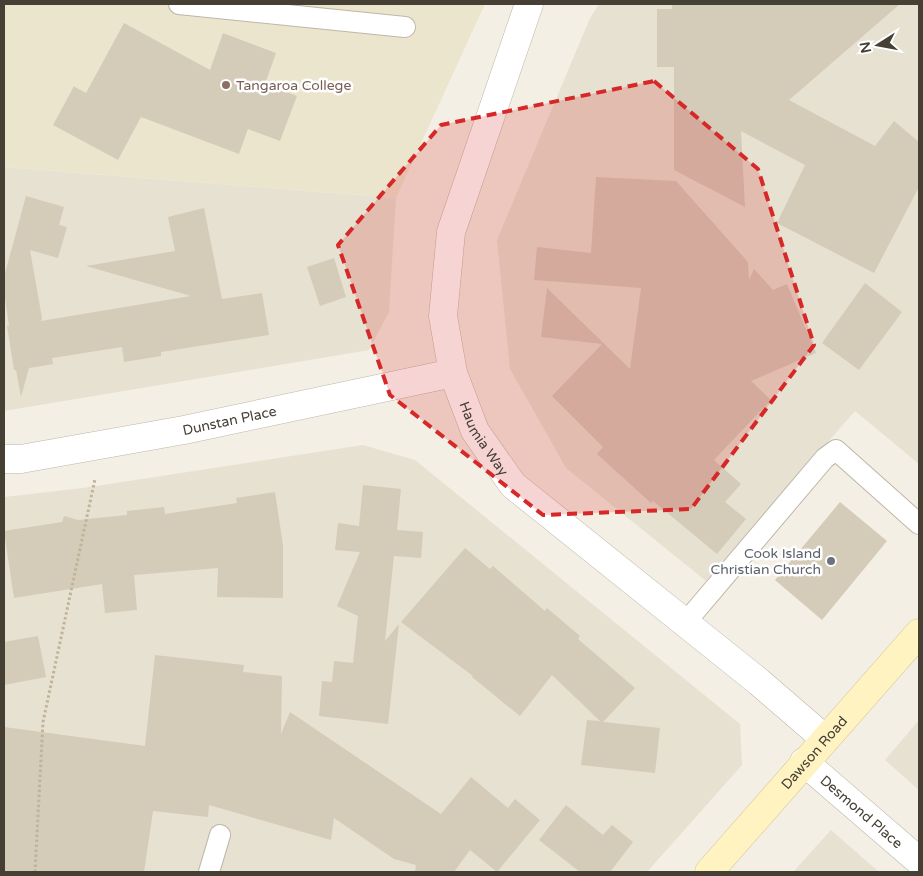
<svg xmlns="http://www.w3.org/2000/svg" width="923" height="876" font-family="'Varela Round',sans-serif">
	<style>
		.residential { fill: #e7e1d2 }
		.education { fill: #ece5ce }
		.building { fill: #d4cbb9 }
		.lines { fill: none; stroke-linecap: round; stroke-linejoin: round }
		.service-casing { stroke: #beb7a7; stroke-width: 22 }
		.minor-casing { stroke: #beb7a7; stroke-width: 29 }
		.secondary-casing { stroke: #d4c593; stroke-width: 29 }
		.path { stroke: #c0b398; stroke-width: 3; stroke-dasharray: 2.5 2.5; stroke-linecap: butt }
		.service { stroke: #fff; stroke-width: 20 }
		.minor { stroke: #fff; stroke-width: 28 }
		.secondary { stroke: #fff3c2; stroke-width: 28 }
		.marked { fill: #d62828; fill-opacity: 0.2; stroke: #d62828; stroke-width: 4; stroke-dasharray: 10 6; stroke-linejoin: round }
		.education-dot { fill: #8d6e63; stroke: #fff; stroke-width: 2 }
		.worship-dot { fill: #6b7280; stroke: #fff; stroke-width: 2 }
		.labels { text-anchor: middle; stroke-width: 5; stroke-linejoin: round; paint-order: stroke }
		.education-label { font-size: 14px; fill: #785e54; stroke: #fff; text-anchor: start }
		.street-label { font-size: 14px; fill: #453f34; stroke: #fff }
		.worship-label { font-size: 14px; fill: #5b616d; stroke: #fff; text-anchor: end }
	</style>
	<rect width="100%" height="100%" fill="#f3efe4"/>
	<path class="residential" d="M599 4H919V464L855 411 706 581 566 468 510 369 497 240 590 18Z
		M4 167 396 198 389 312 369 350 4 411Z
		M363 445 415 460 740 724 742 765 647 872H4V497L83 488Z
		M919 720V790L885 760Z
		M831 830 879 872H793Z"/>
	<path class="education" d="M4 4H485L396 198 4 167Z"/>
	<path class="building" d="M672 4H900L789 100 875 146 894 121 919 142V187L874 273 777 223 805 165 741 131 745 207 674 170V67H657V9H672Z
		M124 23 210 70 223 33 276 53 265 84 297 96 280 141 248 129 239 154 141 117 118 160 53 125 73 88V86L86 93Z
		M596 177 676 181 748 262 749 280 754 269 773 290 787 284 816 353 751 381 771 400 714 460 741 484 725 502 746 519 717 554 653 501 651 503 597 454 603 447 552 396 602 344 541 337 547 288 630 369 641 288 534 280 537 247 591 253Z
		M26 196 64 207 59 225 67 227 58 258 30 250 42 318 41 321 191 296 86 266 175 251 168 217 204 208 222 299 262 293 269 335 161 352V356L124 362 122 347 52 358 53 364 29 368 21 397 16 370H14L7 326H9L4 290V277Z
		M334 258 346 297 320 306 307 267Z
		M865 283 902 312 859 370 822 343Z
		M363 485 401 489 397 530 423 532 421 558 394 556 385 641 399 624 388 724 319 716 322 681 332 682 334 661 353 663 358 616 337 606 360 552 335 550 338 523 359 526Z
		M275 492 283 545V598L217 597 218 568 134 575 137 610 105 613 102 584 14 598 4 531 62 522 64 516 78 520 127 515V511L164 507 165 514 237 503 236 498Z
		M840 502 887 541 822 620 775 580Z
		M465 548 490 569 493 566 545 611 547 608 580 636 578 639 635 688 603 722 660 728 655 773 581 765 587 720 600 721 552 675 520 716 472 677 473 676 401 622Z
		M38 636 46 677 4 685V642Z
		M155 655 244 665 243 672 282 676 281 734 290 712 441 814 471 777 508 808 515 799 540 820 497 872 470 850 454 872H415L416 865 394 859 334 818 331 840 209 805 208 817 153 811 144 872H4V727L145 746Z
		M566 805 603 835 612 825 633 842 610 872H580L539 840Z"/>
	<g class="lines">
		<defs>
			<path id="service" d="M179 4 405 27
				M685 623 825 458 836 450 919 524
				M209 872 220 835"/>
			<g id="minor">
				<path id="s1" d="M529 4 451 232 443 316 453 373 475 431 513 485 759 682 825 739"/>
				<path id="s2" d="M4 459H21L184 430 453 373"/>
				<path id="s3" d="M804 762 919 861"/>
			</g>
			<g id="secondary">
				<path id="s4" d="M709 872 919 633"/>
			</g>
		</defs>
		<use href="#service" class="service-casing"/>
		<use href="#minor" class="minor-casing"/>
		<use href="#secondary" class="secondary-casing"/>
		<path class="path" d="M35 872 43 722 95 479"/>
		<use href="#service" class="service"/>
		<use href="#minor" class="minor"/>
		<use href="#secondary" class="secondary"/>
	</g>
	<path class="marked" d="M654 81 758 169 814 345 691 509 543 515 390 395 338 245 441 125Z"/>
	<circle class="education-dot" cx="226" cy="85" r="5"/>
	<circle class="worship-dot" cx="831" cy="561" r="5"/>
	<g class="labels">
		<g class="education-label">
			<text x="236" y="90">Tangaroa College</text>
		</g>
		<g class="street-label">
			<text dy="5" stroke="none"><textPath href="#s2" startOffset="229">Dunstan Place</textPath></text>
			<text dy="5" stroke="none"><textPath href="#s1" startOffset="456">Haumia Way</textPath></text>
			<text dy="5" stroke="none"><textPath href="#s4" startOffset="159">Dawson Road</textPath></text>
			<text dy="5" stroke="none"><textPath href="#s3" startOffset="76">Desmond Place</textPath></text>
		</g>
		<g class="worship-label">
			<text x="821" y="558">Cook Island<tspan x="821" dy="16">Christian Church</tspan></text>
		</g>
	</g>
	<rect width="923" height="876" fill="none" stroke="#453f34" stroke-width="10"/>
	<g transform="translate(878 45) rotate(259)" stroke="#ffffff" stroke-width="4" paint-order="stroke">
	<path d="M0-4L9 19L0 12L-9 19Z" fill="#453f34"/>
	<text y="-8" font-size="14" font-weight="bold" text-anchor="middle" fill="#453f34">N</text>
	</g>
</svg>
